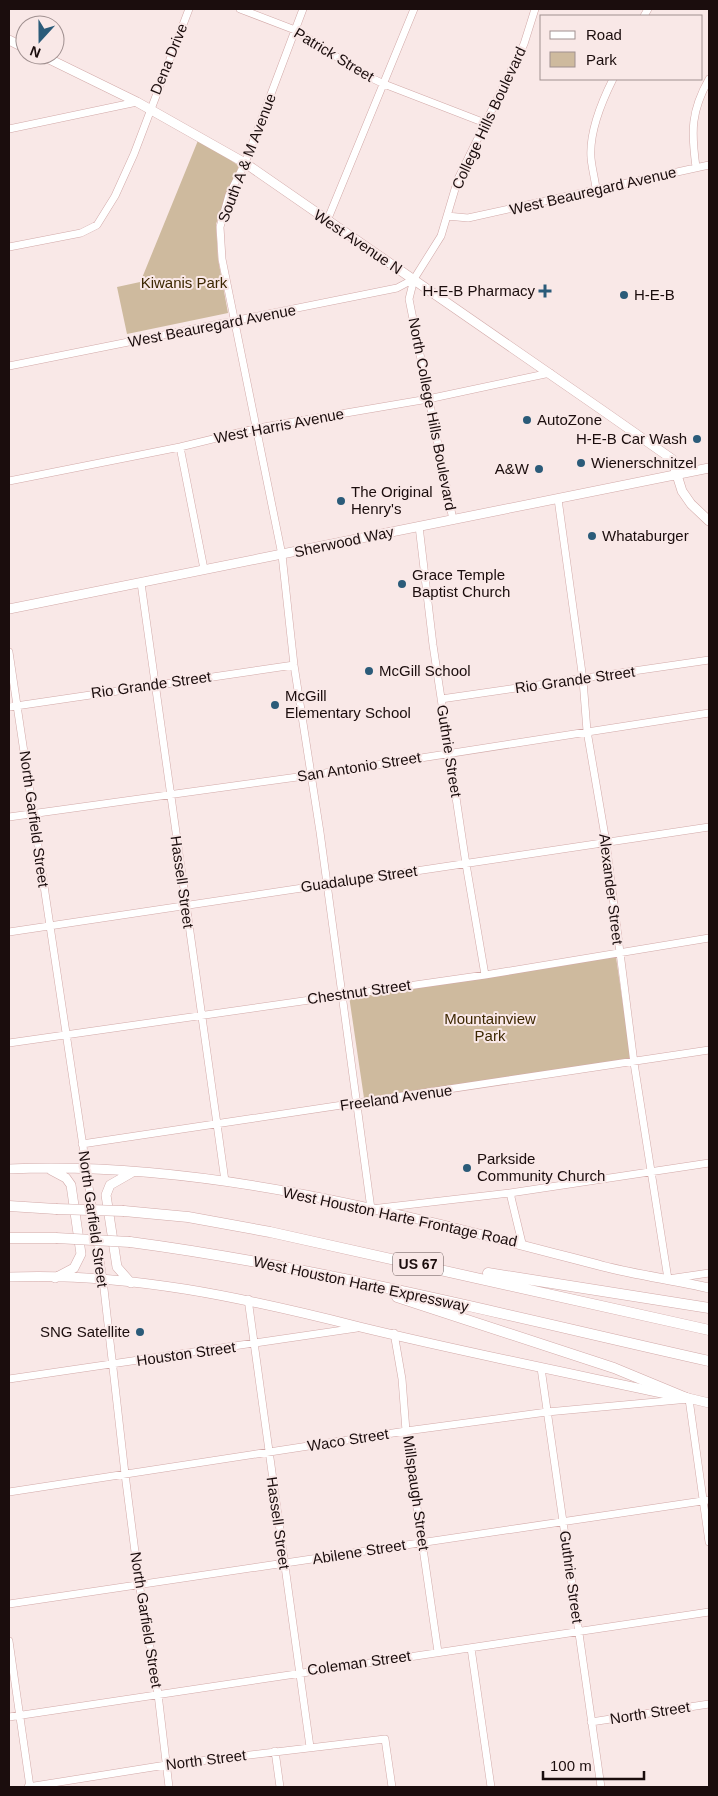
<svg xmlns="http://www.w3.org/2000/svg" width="718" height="1796" font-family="Helvetica,sans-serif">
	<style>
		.green { fill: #ceba9e }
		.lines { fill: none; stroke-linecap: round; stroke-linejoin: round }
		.minor-casing { stroke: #d2a9a8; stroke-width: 8 }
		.major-casing { stroke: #d2a9a8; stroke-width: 10 }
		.highway-casing { stroke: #d2a9a8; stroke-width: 11 }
		.minor { stroke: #fff; stroke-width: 7 }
		.major { stroke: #fff; stroke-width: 9 }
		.highway { stroke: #fff; stroke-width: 10 }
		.highway-bridge-casing { stroke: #d2a9a8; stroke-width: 11; stroke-linecap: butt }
		.highway-bridge { stroke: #fff; stroke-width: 10 }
		.poi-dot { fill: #2b5b79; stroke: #f9e8e7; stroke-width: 2 }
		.labels { text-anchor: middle; stroke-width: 4; stroke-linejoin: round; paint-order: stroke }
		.shield { fill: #f9e8e7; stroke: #5e4f4e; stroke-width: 1 }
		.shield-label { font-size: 14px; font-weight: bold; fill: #1b0d0d }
		.street-label { font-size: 15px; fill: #1b0d0d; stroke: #f9e8e7 }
		.park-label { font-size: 15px; fill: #3c2701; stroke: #f9e8e7 }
		.poi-label { font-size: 15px; fill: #1b0d0d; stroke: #f9e8e7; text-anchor: start }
	</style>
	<rect width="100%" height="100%" fill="#f9e8e7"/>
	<path class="green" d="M199 138 239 166 216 224 218 259 228 313 127 334 117 287 140 282 142 278Z
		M616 957 631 1059 364 1098 349 996Z"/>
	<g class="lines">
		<defs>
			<path id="minor" d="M240 9 295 30 363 74 384 84 485 123
				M303 9 245 163 229 195 220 227 222 259 282 555 294 665 320 832 371 1209 510 1193 709 1163
				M644 16 648 9
				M9 129 137 102
				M696 167C691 131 691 111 709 79
				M596 189C595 179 592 169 591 158 589 132 602 101 613 79
				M447 216 468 218 709 165
				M327 221 414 9
				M9 247 81 233 97 225 115 196 134 154 189 9
				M9 366 397 288 414 279
				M180 447 204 569
				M9 481 180 447 258 428 428 399 550 373
				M558 499 583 680 587 731 606 842 634 1063 668 1279 709 1273
				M453 520 409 299 414 279 441 236 458 179 524 44 535 9
				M419 526 433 645 466 864 485 975
				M141 583 225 1181
				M9 652 103 1280 125 1474 139 1583 158 1694 169 1787
				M441 699 709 660
				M9 707 294 665
				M9 817 312 775 709 713
				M9 932 709 827
				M9 1043 485 975 709 938
				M82 1144 709 1050
				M510 1193 522 1243
				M248 1299 310 1747
				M394 1333 402 1379 406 1431 438 1652
				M541 1368 601 1787
				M9 1379 357 1328
				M9 1492 406 1431 547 1412 689 1399 709 1542
				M9 1604 709 1500
				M9 1641 30 1787
				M471 1648 491 1787
				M9 1717 709 1612
				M591 1722 709 1704
				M275 1751 280 1787
				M28 1787 166 1765 385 1739 392 1787"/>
			<path id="major" d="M9 40 25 48
				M41 55 137 102 245 163 602 410 672 459 682 491 691 504 709 521
				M9 609 709 468
				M9 1169C209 1160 410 1216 602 1266 637 1275 674 1280 709 1288
				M51 1170 66 1178 71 1185 81 1254 74 1268 55 1278
				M131 1173 110 1185 106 1195 117 1267 131 1283
				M9 1277C128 1272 245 1298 360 1327 463 1352 568 1373 671 1395
				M684 1397 709 1403"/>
			<path id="highway" d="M9 1206 56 1209
				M124 1211 188 1217 270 1232 709 1330
				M9 1238H56
				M130 1242C325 1268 517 1318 709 1361
				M488 1273 709 1308
				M397 1297 614 1368 689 1399"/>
		</defs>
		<use href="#minor" class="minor-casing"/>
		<use href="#major" class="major-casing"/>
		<use href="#highway" class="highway-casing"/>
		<use href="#minor" class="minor"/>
		<use href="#major" class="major"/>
		<use href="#highway" class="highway"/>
		<defs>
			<path id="highway-bridge" d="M56 1209 124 1211
				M56 1238 130 1242"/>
		</defs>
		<use href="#highway-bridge" class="highway-bridge-casing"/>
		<use href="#highway-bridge" class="highway-bridge"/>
	</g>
	<g class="poi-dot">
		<path d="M542.5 283.5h5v5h5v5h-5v5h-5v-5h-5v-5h5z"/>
		<circle cx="624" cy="295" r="5"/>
		<circle cx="527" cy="420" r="5"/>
		<circle cx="697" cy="439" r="5"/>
		<circle cx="581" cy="463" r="5"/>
		<circle cx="539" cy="469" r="5"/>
		<circle cx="341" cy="501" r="5"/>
		<circle cx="592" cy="536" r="5"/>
		<circle cx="402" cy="584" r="5"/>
		<circle cx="369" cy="671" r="5"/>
		<circle cx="275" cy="705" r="5"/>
		<circle cx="467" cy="1168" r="5"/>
		<circle cx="140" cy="1332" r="5"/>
	</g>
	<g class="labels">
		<rect class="shield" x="393" y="1252.5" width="50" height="23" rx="4"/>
		<g class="shield-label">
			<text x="418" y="1269">US 67</text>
		</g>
		<g class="street-label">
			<text transform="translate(334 55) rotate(31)" y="5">Patrick Street</text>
			<text transform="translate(169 59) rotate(-68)" y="5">Dena Drive</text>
			<text transform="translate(489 118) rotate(-65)" y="5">College Hills Boulevard</text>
			<text transform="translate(247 158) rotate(-69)" y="5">South A &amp; M Avenue</text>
			<text transform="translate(593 191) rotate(-13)" y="5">West Beauregard Avenue</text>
			<text transform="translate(358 242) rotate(34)" y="5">West Avenue N</text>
			<text transform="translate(212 326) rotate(-11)" y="5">West Beauregard Avenue</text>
			<text transform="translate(432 414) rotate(79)" y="5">North College Hills Boulevard</text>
			<text transform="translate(279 426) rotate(-11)" y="5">West Harris Avenue</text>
			<text transform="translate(344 542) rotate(-12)" y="5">Sherwood Way</text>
			<text transform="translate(575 680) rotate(-8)" y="5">Rio Grande Street</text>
			<text transform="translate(151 685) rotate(-8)" y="5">Rio Grande Street</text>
			<text transform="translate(449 751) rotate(81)" y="5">Guthrie Street</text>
			<text transform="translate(359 767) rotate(-9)" y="5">San Antonio Street</text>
			<text transform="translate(34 819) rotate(82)" y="5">North Garfield Street</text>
			<text transform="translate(359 879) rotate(-8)" y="5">Guadalupe Street</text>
			<text transform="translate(182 882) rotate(82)" y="5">Hassell Street</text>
			<text transform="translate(611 889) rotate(83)" y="5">Alexander Street</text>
			<text transform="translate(359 992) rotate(-8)" y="5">Chestnut Street</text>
			<text transform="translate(396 1098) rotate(-8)" y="5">Freeland Avenue</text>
			<text transform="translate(400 1217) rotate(12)" y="5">West Houston Harte Frontage Road</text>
			<text transform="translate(93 1219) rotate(82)" y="5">North Garfield Street</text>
			<text transform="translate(361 1284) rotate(12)" y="5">West Houston Harte Expressway</text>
			<text transform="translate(186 1354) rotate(-8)" y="5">Houston Street</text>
			<text transform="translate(348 1440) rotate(-9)" y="5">Waco Street</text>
			<text transform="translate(416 1493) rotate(82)" y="5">Millspaugh Street</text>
			<text transform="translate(278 1523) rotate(82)" y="5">Hassell Street</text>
			<text transform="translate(359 1552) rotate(-9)" y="5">Abilene Street</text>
			<text transform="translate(571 1577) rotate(82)" y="5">Guthrie Street</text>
			<text transform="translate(146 1620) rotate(81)" y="5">North Garfield Street</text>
			<text transform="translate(359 1663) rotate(-8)" y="5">Coleman Street</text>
			<text transform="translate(650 1713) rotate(-9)" y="5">North Street</text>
			<text transform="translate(206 1760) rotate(-7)" y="5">North Street</text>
		</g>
		<g class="park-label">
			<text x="184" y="288">Kiwanis Park</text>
			<text x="490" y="1024">Mountainview<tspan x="490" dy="17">Park</tspan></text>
		</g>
		<g class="poi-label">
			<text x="535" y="296" text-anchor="end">H-E-B Pharmacy</text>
			<text x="634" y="300">H-E-B</text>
			<text x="537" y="425">AutoZone</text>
			<text x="687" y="444" text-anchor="end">H-E-B Car Wash</text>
			<text x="591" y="468">Wienerschnitzel</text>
			<text x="529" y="474" text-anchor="end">A&amp;W</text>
			<text x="351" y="497">The Original<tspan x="351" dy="17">Henry's</tspan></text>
			<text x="602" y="541">Whataburger</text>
			<text x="412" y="580">Grace Temple<tspan x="412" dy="17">Baptist Church</tspan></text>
			<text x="379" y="676">McGill School</text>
			<text x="285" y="701">McGill<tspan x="285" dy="17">Elementary School</tspan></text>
			<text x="477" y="1164">Parkside<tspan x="477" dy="17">Community Church</tspan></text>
			<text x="130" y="1337" text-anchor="end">SNG Satellite</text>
		</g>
	</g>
	<rect width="718" height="1796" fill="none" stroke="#1b0d0d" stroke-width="20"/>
	<rect x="540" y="15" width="162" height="65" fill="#f9e8e7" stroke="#a09090"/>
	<rect x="550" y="31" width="25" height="8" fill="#ffffff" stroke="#a09090"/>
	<text x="586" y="40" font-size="15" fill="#1b0d0d">Road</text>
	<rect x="550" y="52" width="25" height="15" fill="#ceba9e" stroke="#a09090"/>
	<text x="586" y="65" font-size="15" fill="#1b0d0d">Park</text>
	<g transform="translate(40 40) rotate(201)"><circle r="24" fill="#f9e8e7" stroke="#a09090"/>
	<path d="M0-4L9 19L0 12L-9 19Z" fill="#2b5b79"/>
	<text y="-8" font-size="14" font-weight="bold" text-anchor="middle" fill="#1b0d0d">N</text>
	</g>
	<path d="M543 1771v8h101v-8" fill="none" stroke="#1b0d0d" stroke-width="2.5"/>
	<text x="550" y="1771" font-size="15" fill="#1b0d0d" stroke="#f9e8e7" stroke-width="4" paint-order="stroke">100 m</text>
</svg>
